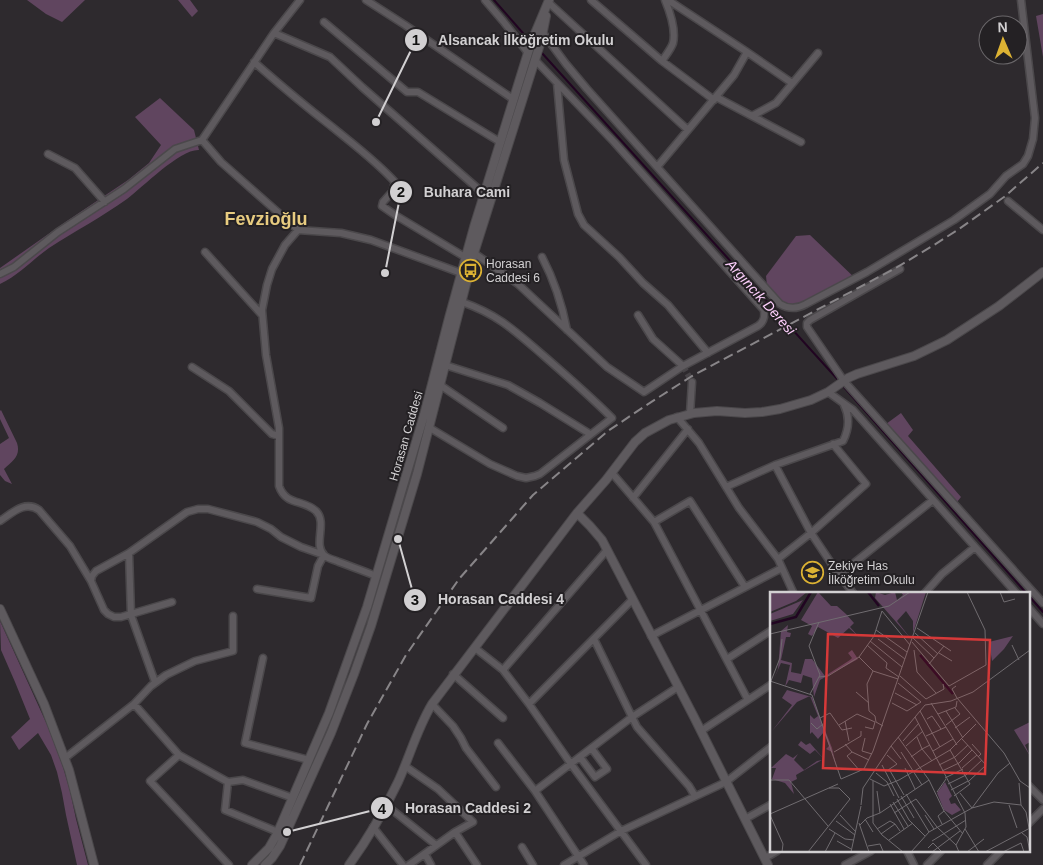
<svg xmlns="http://www.w3.org/2000/svg" width="1043" height="865" font-family="Helvetica,sans-serif">
	<style>
		.green { fill: #60455f }
		.lines { fill: none; stroke-linecap: round; stroke-linejoin: round }
		.stream { stroke: #210521; stroke-width: 2 }
		.minor-tunnel { stroke: #474347; stroke-width: 6; stroke-dasharray: 6 3; stroke-linecap: butt }
		.minor-casing { stroke: #4b484b; stroke-width: 9 }
		.tertiary-casing { stroke: #4b484b; stroke-width: 10 }
		.minor { stroke: #5e5a5e; stroke-width: 6 }
		.tertiary { stroke: #5e5a5e; stroke-width: 8 }
		.rail { stroke: #888588; stroke-width: 2; stroke-dasharray: 10 5; stroke-linecap: butt }
		.labels { text-anchor: middle; stroke-width: 4; stroke-linejoin: round; paint-order: stroke }
		.poi-label { font-size: 12px; fill: #d2d0d2; stroke: #242124; text-anchor: start }
		.street-label { font-size: 12px; fill: #d2d0d2; stroke: #242124 }
		.water-label { font-size: 14px; font-style: italic; fill: #fed0fd; stroke: #242124 }
		.district-label { font-size: 18px; font-weight: bold; fill: #e8cc80; stroke: #242124 }
		.inset-river { fill: none; stroke: #210521; stroke-width: 2.5 }
		.inset-road { fill: none; stroke: #706c70; stroke-width: 1 }
		.view { fill: #d63939; fill-opacity: 0.15; stroke: #d63939; stroke-width: 2.5 }
		.inset-edge { fill: none; stroke: #d2d0d2; stroke-width: 2.5 }
		.leader { fill: none; stroke: #d2d0d2; stroke-width: 2 }
		.callout-dot { fill: #d2d0d2; stroke: #242124; stroke-width: 2 }
		.mark-label { font-size: 15px; text-anchor: middle; font-weight: bold; fill: #111 }
		.callout-label { font-size: 14px; text-anchor: middle; font-weight: bold; fill: #d2d0d2; stroke: #242124; stroke-width: 4; stroke-linejoin: round; paint-order: stroke }
	</style>
	<rect width="100%" height="100%" fill="#2e2a2e"/>
	<path class="green" d="M27 0H85L62 22 46 14Z
		M178 0H190L198 11 192 17Z
		M1043 14V57L1036 16Z
		M160 98 194 130 199 150C180 149 143 187 127 199 102 217 75 231 49 248 32 260 19 275 0 284V268L64 223 128 180 149 163 161 145 135 117Z
		M810 235 858 281 804 309 797 311 789 309 767 286 766 276 796 236Z
		M1 410 17 443C21 456 13 461 4 469L12 484 5 481 0 475V444L9 438 0 419V411Z
		M901 413 913 430 908 436 961 497 957 502 886 424Z
		M0 621 49 729 63 767 70 791 76 819 88 865H77L66 815 62 793 57 772 51 755 38 733 19 750 11 737 30 719 15 682 1 650Z"/>
	<g class="lines">
		<path class="stream" d="M494 0 529 40
			M541 52 840 382
			M843 386 1027 594
			M1029 596 1043 612"/>
		<path class="minor-tunnel" d="M683 366 692 382"/>
		<defs>
			<path id="minor" d="M366 0 405 25 513 99
				M485 0 503 21 528 53
				M591 0 662 61 714 100
				M668 0 744 50 792 83
				M549 3 688 130
				M324 22 407 92H418L500 142
				M274 33 330 57 362 87 484 194
				M543 33 566 64 587 89 780 304C788 309 797 309 806 304L867 272 954 220 990 194 1006 176 1023 164 1028 156 1033 139 1035 118 1021 0
				M662 61C666 55 671 49 673 43 676 30 670 12 665 0
				M254 62C279 84 305 106 331 126 353 144 376 161 395 182L392 192 383 202 382 206 395 215 465 257
				M557 83 564 160 578 214 584 225 619 257 643 283 668 305 708 353
				M716 97 801 142
				M752 116 776 103 818 53
				M202 140 221 162 298 230 341 233 371 240 461 273
				M48 154 75 168 105 202
				M657 167 734 75 747 52
				M1008 201 1043 230
				M298 230 285 245 272 269 267 285 262 310 266 355 279 428V486C286 506 303 499 316 511 328 523 312 545 325 556 329 559 335 560 339 562 352 567 364 571 376 576
				M205 252 262 315
				M474 253 518 284 607 367 644 392 683 366 758 326C764 322 765 317 764 310L614 142 535 60
				M542 257C554 280 562 304 567 330
				M900 269 810 320 807 323V327L844 381 1043 603
				M0 274 14 267 58 232 124 189 175 149 202 140 274 33 300 0
				M638 315 653 339 683 366
				M445 365 508 385 540 403 590 434
				M192 367 229 391 272 434 279 436
				M440 385 503 428
				M828 392 853 410 1017 594
				M690 414 692 382
				M677 417 699 443 739 508 778 559 794 594
				M430 428 490 464 517 476 526 478 535 476 540 474 612 418C590 396 567 376 544 356 515 331 499 315 462 302
				M775 465 811 533 839 575 854 594
				M612 473 654 522 748 700
				M726 487 775 465 843 441C849 429 850 417 844 405
				M633 498 688 429
				M0 521C12 513 25 500 39 510L70 546 91 581 104 610 108 614 114 617H121L172 602
				M654 522 690 501 745 587
				M129 553 131 615 155 682
				M778 559 811 533 866 484 833 444
				M839 575 933 500
				M91 581 92 576 96 571 129 553 187 512 198 509H208L257 522 271 529 281 537 301 547 324 555 318 566 311 598 257 589
				M924 594 942 574 975 547
				M1029 608 1043 624
				M651 636 782 568
				M475 648 503 670 529 704 571 764 646 865
				M263 658 245 743 309 760
				M727 659 772 630
				M503 670 607 550
				M453 674 503 718
				M678 687 632 717 637 727 689 786 695 796
				M134 704 179 755 228 782 243 780 293 798
				M432 704 453 726 461 738 466 748 496 787
				M529 704 632 600
				M701 731 772 684
				M498 743 535 791 584 865
				M179 755 150 781 229 865
				M580 757 595 777 607 769 592 749
				M65 758 134 704 151 686 166 675 195 661 233 651V616
				M405 766 438 789 473 822 455 832 409 865
				M228 782 225 810 278 832
				M1029 786 1043 800
				M535 791 632 717 594 639
				M386 805 436 845
				M745 819 772 804
				M1029 823 1043 809
				M373 827 403 865
				M455 832 477 865
				M522 847 533 865
				M907 851 914 865
				M425 854 431 865
				M765 858 777 851
				M564 865 621 831 726 782 772 746
				M845 865 871 851
				M927 865 941 851
				M987 865 1001 851"/>
			<path id="tertiary" d="M577 513 590 526 602 540 694 717 768 865
				M0 609 44 704 69 770 94 865
				M252 865 269 848 277 834 329 713 367 607 424 415 449 318 474 227 531 43 549 0
				M265 865 272 858 280 846 331 733 354 674 371 626 417 474 474 253 541 41 546 16
				M349 865C368 839 384 811 398 782 410 756 417 729 432 704L577 513 606 480 635 442 645 433 669 420 694 413 717 411 745 413 762 412 780 409 811 400 828 392 848 378 857 374 914 356 947 340 999 306 1043 272"/>
		</defs>
		<use href="#minor" class="minor-casing"/>
		<use href="#tertiary" class="tertiary-casing"/>
		<use href="#minor" class="minor"/>
		<use href="#tertiary" class="tertiary"/>
		<path class="rail" d="M300 865 367 724 406 655 459 579 533 495 608 431 645 406 692 376 894 269 934 245 959 229 1004 197 1043 163"/>
	</g>
	<defs>
		<symbol id="bus-ring" viewBox="-11 -11 22 22"><circle r="9.5" fill="#242124" stroke="#dcb233" stroke-width="1.5"/><path d="M-5-6H5V4H4V6H2V4H-2V6H-4V4H-5ZM-3.5-4V0h7V-4ZM-3.5 1.2v1.5H-2V1.2ZM2 1.2v1.5H3.5V1.2Z" fill="#dcb233"/></symbol>
		<symbol id="school-ring" viewBox="-11 -11 22 22"><circle r="9.5" fill="#242124" stroke="#dcb233" stroke-width="1.5"/><path d="M0-5L7-2L0 1L-7-2ZM-4 1L0 2.5L4 1V4Q0 6-4 4Z" fill="#dcb233"/></symbol>
	</defs>
	<g fill-rule="evenodd">
		<use href="#bus-ring" x="458" y="258" width="25" height="25"/>
		<use href="#school-ring" x="800" y="560" width="25" height="25"/>
	</g>
	<g class="labels">
		<g class="poi-label">
			<text x="486" y="268">Horasan<tspan x="486" dy="14">Caddesi 6</tspan></text>
			<text x="828" y="570">Zekiye Has<tspan x="828" dy="14">İlköğretim Okulu</tspan></text>
		</g>
		<g class="street-label">
			<text transform="translate(406 436) rotate(-74)" y="4">Horasan Caddesi</text>
		</g>
		<g class="water-label">
			<text transform="translate(761 297) rotate(48)" y="5">Argıncık Deresi</text>
		</g>
		<g class="district-label">
			<text x="266" y="225">Fevzioğlu</text>
		</g>
	</g>
	<g transform="translate(770 592)">
		<rect width="260" height="260" fill="#2e2a2e"/>
		<path d="M37 0 26 9 0 20 1 0ZM48 0 61 14H67L76 22 84 31 80 35 89 45 79 36 68 46 48 35 42 44 38 42 42 34 31 28ZM106 0 115 3 125 0 127 8 133 3 131 0H156L143 41V29L136 19 127 29 141 47 105 6ZM33 8 23 22 0 29V22ZM18 33 17 40 21 41 20 45H16L11 68 22 71 21 80 31 82 35 67H42L55 84 80 68 82 66 78 61 82 58 88 67 50 88 44 105 42 86 33 83 31 91 19 88 15 95 20 73 11 71 3 89 8 77 11 39ZM243 44 234 57 222 69 219 50ZM17 98 42 105 62 156 67 177 62 160 56 157 59 154 54 140 48 147 42 140 40 142V123L44 127 48 124 40 104 27 110 2 139 22 113 12 106ZM260 130V150L255 153 260 164 244 138ZM31 149 36 153 40 151 53 166 45 158 40 162 28 153ZM16 162 23 166 28 162 24 168 34 178 47 169 52 168 26 183 27 187 21 190 24 202 15 191 2 187 6 176H1ZM175 190 182 204 179 207 181 212 185 211 191 218 182 223 174 218 167 201Z" fill="#60455f"/>
		<path class="inset-river" d="M98 0 109 14M0 32 26 25 41 0M150 63 183 102"/>
		<path class="inset-road" d="M230 0 234 10 245 7M112 19 140 53M147 36 181 59M106 38 137 60M145 41 168 62M0 42 119 14 140 0M143 46 164 66M108 47 135 67M100 49 132 75M142 50 179 94 216 73 215 38 197 0M97 53 117 71 116 76 129 85M242 53 249 68M144 58 147 80 166 101M169 61 182 69M89 65 103 79 128 87M159 72 174 54M103 79 97 92 99 119 105 124 106 130 113 134M130 84 156 107 174 97 173 92M49 85 58 84 89 65 104 44 112 19M0 89 42 103 71 187M1 89 10 66 12 47M186 94 182 97 187 106 234 161 250 189 260 196M86 100 99 111M125 101 147 113M40 102 50 83 39 54 49 30M122 111 137 119 151 110 128 91M161 111 187 153M150 119 170 155M176 119 193 146M168 122 186 115 187 109M145 125 195 221 196 235 186 253 189 260M50 126 60 121 72 138 82 136M157 127 162 124 171 137M75 129 79 149M41 131 47 137 53 132M69 133 87 122 105 130 103 137 95 135M176 133 190 122 185 116M185 136 200 125M156 144 176 135M95 146 92 159 102 162M192 147 216 173 199 189M133 149 149 131M75 152 82 160 99 168M202 152 211 162 208 165M160 153 152 157 162 169M121 154 131 167M136 154 153 139M180 158 200 192 184 204M163 159 183 147M64 160 91 144V139M82 160 77 164 90 179M131 160 152 193M117 163 127 172 118 178M141 165 152 157 147 145M185 165 198 153M189 171 202 158M112 173 129 206M169 173 185 165M135 176 145 197M192 176 207 163M119 177 134 203M172 179 189 171M106 181 117 190 124 204M175 186 193 177M71 187 94 177 103 159 158 0M100 187 114 194 129 188 180 158 206 132M0 188H19L58 234M159 188 174 219 193 242M103 189V231L112 243 133 260M249 191 251 213 256 220 259 236M178 192 196 183 212 168M181 198 198 189M107 199 110 221M167 200 176 187M136 202 159 240M131 204 144 226M127 207 139 228 155 244M123 210 138 234M120 212 134 237M91 213 93 196 121 154 155 113 181 109 203 100 260 58M239 213 247 236M202 216 228 181 240 171M202 216 224 210 251 213M124 221 146 207 167 235M0 222 68 192M0 223 13 252 12 260M70 223 86 240M155 223 164 237M95 227 103 240M66 229 85 243M89 231 99 260M172 232 168 224 174 219M90 233 97 226 110 221 159 188 128 145M167 235 186 253M59 237 75 247 84 248M107 237 120 229 125 232M195 237 209 260M252 241 257 245 260 260M111 242 125 232 130 239M119 248 143 231M67 249 81 257M162 249 196 228M98 254 110 252 113 259M158 256 163 251 172 260M38 260 80 207 69 196H59M55 260 65 241M81 260 91 214M141 260 159 240 202 216 190 201M162 260 190 239M197 260 214 247M215 260 260 236M233 260 251 251 254 260"/>
		<path class="view" d="M58 42 220 48 215 182 53 176Z"/>
		<rect width="260" height="260" class="inset-edge"/>
	</g>
	<path class="leader" d="M376 122L416 40M385 273L401 192M398 539L415 600M287 832L382 808"/>
	<g class="callout-dot">
		<circle cx="376" cy="122" r="5"/>
		<circle cx="385" cy="273" r="5"/>
		<circle cx="398" cy="539" r="5"/>
		<circle cx="287" cy="832" r="5"/>
		<circle cx="416" cy="40" r="12"/>
		<circle cx="401" cy="192" r="12"/>
		<circle cx="415" cy="600" r="12"/>
		<circle cx="382" cy="808" r="12"/>
	</g>
	<g class="mark-label">
		<text x="416" y="45">1</text>
		<text x="401" y="197">2</text>
		<text x="415" y="605">3</text>
		<text x="382" y="814">4</text>
	</g>
	<g class="callout-label">
		<text x="526" y="45">Alsancak İlköğretim Okulu</text>
		<text x="467" y="197">Buhara Cami</text>
		<text x="501" y="604">Horasan Caddesi 4</text>
		<text x="468" y="813">Horasan Caddesi 2</text>
	</g>
	<g transform="translate(1003 40) rotate(358)"><circle r="24" fill="#242124" stroke="#6a676a"/>
	<path d="M0-4L9 19L0 12L-9 19Z" fill="#dcb233"/>
	<text y="-8" font-size="14" font-weight="bold" text-anchor="middle" fill="#d2d0d2">N</text>
	</g>
</svg>
